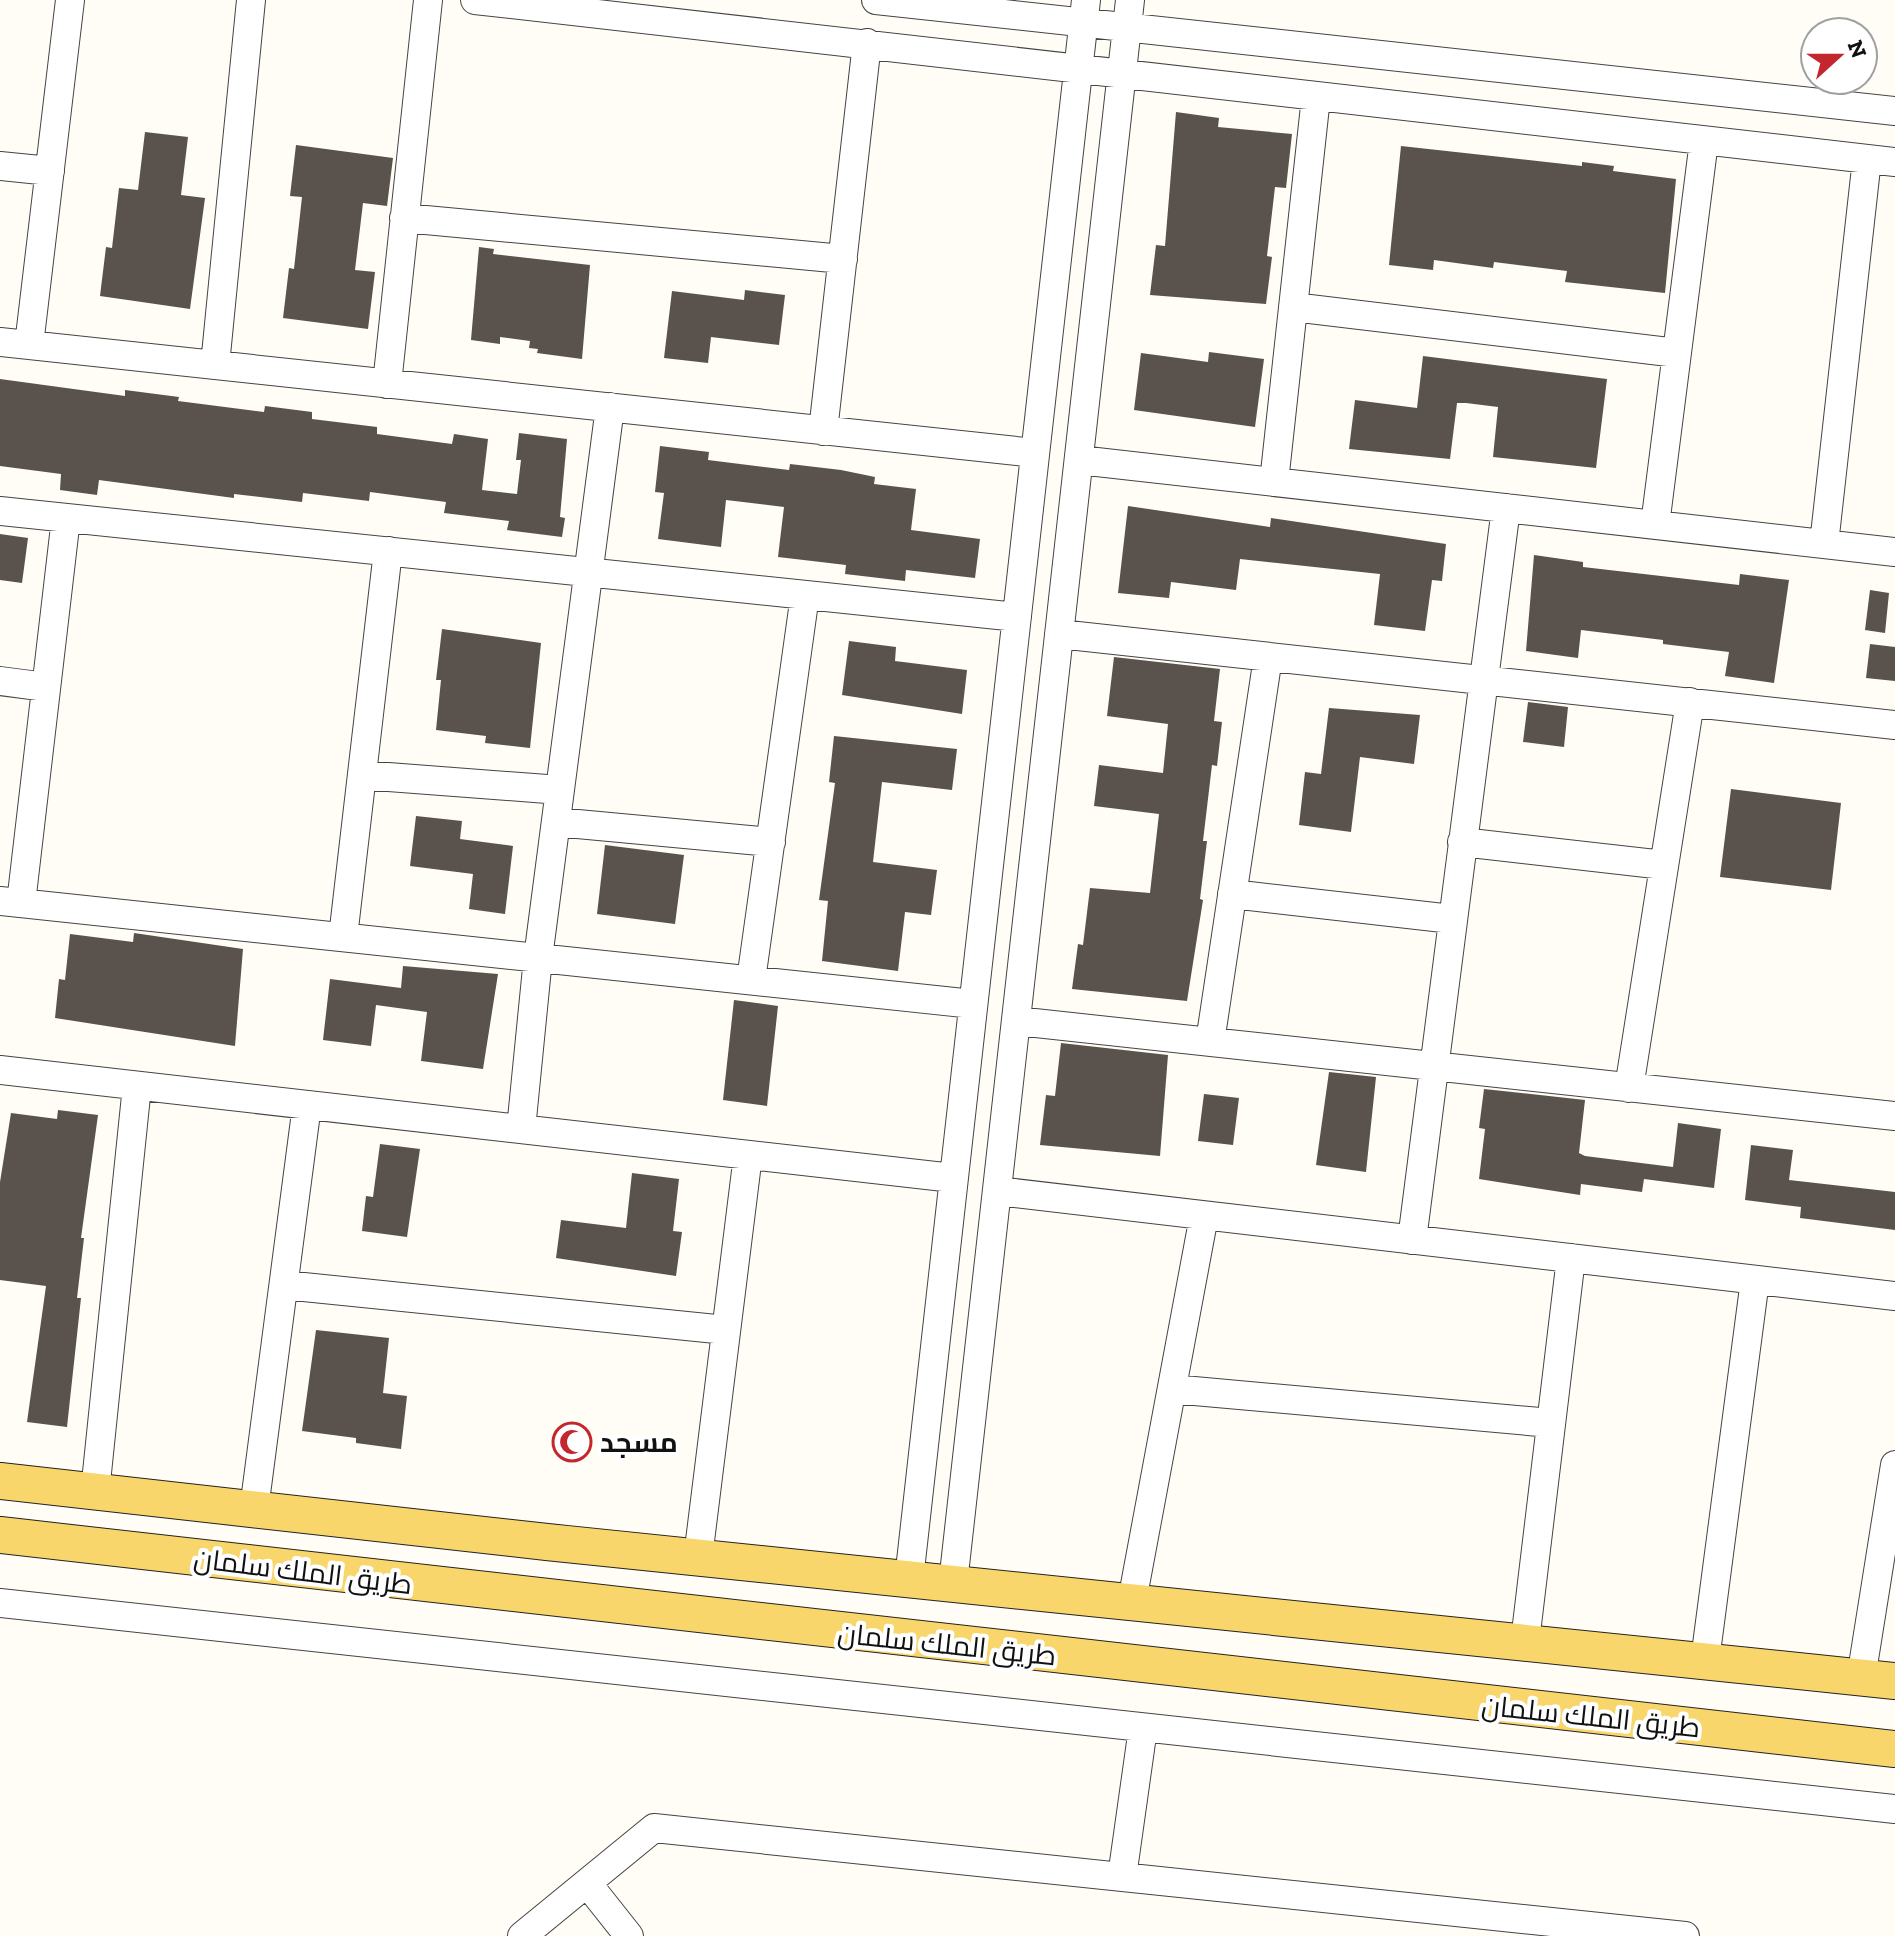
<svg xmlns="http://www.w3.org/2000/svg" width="1895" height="1936" font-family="'Zilla Slab',Cairo,serif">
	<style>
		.building { fill: #5a524d }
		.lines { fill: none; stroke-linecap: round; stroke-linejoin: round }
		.minor-casing { stroke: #444; stroke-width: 30 }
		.major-casing { stroke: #222; stroke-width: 38 }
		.minor { stroke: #fff; stroke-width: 28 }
		.major { stroke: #f9d66b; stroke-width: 36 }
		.labels { text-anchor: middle; stroke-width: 8; stroke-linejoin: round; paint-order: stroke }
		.poi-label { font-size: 28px; font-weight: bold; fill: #111; stroke: #fff; text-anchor: start }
		.street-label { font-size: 28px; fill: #111; stroke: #fff }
	</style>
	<rect width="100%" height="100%" fill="#fffdf5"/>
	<path class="building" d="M1176 112 1219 118 1218 127 1292 134 1286 188 1275 187 1267 256 1272 257 1266 304 1150 295 1156 245 1165 246Z
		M145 132 188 137 181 195 205 198 190 309 100 296 106 247 112 248 119 188 138 190Z
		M296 145 393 158 387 206 363 203 355 270 375 272 368 329 283 318 289 268 294 269 302 197 290 196Z
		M1401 146 1582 166V162L1614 166 1613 171 1676 179 1665 293 1565 282 1567 271 1494 262 1493 268 1434 260 1433 270 1389 265Z
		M479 247 494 249 493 254 590 265 582 359 537 353 538 349 529 348 530 341 500 337V344L471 340Z
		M745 290 785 295 779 345 711 337 708 363 664 358 672 291 744 300Z
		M1209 352 1264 359 1255 427 1134 410 1141 353 1208 362Z
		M1423 356 1607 379 1596 468 1493 457 1498 407 1466 403H1457L1450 459 1349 449 1355 400 1417 408Z
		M0 379 125 396V390L179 397 178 401 264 412 265 406 312 412V419L377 427V434L452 444 454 434 488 439 482 490 517 494 521 460H516L519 433 567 439 560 517 565 518 562 537 507 530 509 521 444 513 446 502 370 492 369 501 303 493 302 502 234 494V498L99 480 97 495 60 490 61 474 0 466Z
		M660 446 709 452 708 460 789 470 790 464 841 470 875 477 874 484 916 489 911 530 980 539 975 578 906 570 905 581 845 574 846 565 778 557 784 507 726 500 721 547 658 539 664 493 655 492Z
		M1128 506 1270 527 1271 518 1446 544 1442 581 1432 580 1425 631 1374 625 1380 574 1240 559 1236 590 1171 582 1169 598 1118 593Z
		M0 534 28 538 22 583 0 580Z
		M1534 555 1583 562V567L1739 585 1740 574 1789 580 1774 683 1725 676 1729 652 1663 644V640L1581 630 1578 658 1526 651Z
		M1870 590 1889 593 1885 633 1865 630Z
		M442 629 541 643 530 748 485 743 486 736 436 730 441 680H436Z
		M849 641 896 647 895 661 967 670 962 714 842 695Z
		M1870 644 1895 647V681L1866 678Z
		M1114 657 1220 669 1214 721 1222 722 1217 766 1212 765 1203 841H1207L1200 899 1203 900 1187 1001 1072 989 1078 944 1083 945 1090 888 1150 893 1159 814 1094 806 1099 765 1163 773 1168 724 1107 716Z
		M1528 702 1568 707 1564 747 1523 742Z
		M1329 708 1420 715 1414 764 1360 757 1351 832 1299 825 1305 772 1321 774Z
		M834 736 957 749 952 790 882 782 873 862 937 870 931 915 905 912 898 971 822 961 828 901 819 900 835 783 829 782Z
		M1731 789 1841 803 1831 890 1720 877Z
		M416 816 462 821 460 839 513 846 505 914 469 909 473 874 410 866Z
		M605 845 684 855 675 924 597 914Z
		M134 933 243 949 235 1046 55 1018 59 979 65 980 70 934 133 942Z
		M403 966 498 974 483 1069 421 1061 427 1012 376 1005 371 1046 323 1040 330 979 401 988Z
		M734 1000 778 1006 767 1106 723 1100Z
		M1061 1043 1168 1055 1160 1156 1040 1145 1046 1095 1055 1096Z
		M1329 1072 1376 1077 1366 1172 1316 1165Z
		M1484 1089 1585 1100 1579 1153 1585 1156 1673 1167 1678 1123 1721 1129 1714 1188 1644 1179 1642 1192 1581 1184 1580 1195 1479 1179 1485 1129 1479 1128Z
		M1204 1094 1239 1098 1233 1145 1198 1141Z
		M58 1110 98 1115 81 1238H84L77 1298H81L67 1427 27 1422 46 1286 0 1280V1182L11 1113 57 1119Z
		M380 1144 420 1149 407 1237 362 1231 366 1196 373 1197Z
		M1751 1145 1793 1150 1789 1180 1895 1192V1230L1800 1218 1801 1207 1745 1200Z
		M632 1173 679 1179 673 1231 682 1232 676 1276 556 1258 561 1220 626 1228Z
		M316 1330 389 1338 383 1393 407 1396 401 1449 356 1443V1438L302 1431Z"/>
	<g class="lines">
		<defs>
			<path id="minor" d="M475 0 1895 162
				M876 0 1895 111
				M0 166 50 171
				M404 218 843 259
				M1293 307 1677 353
				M0 342 1035 453
				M29 345 70 0
				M215 365 251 0
				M387 384 428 0
				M823 431 867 43
				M1079 460 1895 552
				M1274 482 1316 97
				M0 511 1017 617
				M1655 525 1704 141
				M1824 544 1867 159
				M1059 634 1895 725
				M0 681 46 687
				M362 775 560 790
				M556 822 771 842
				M1462 842 1664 865
				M1232 894 1452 919
				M0 901 973 1004
				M21 903 66 518
				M343 937 388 551
				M751 980 805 595
				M1016 1021 1895 1116
				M1210 1042 1268 657
				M0 1070 953 1178
				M1629 1088 1690 702
				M521 1129 538 958 610 407
				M997 1191 1895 1296
				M1412 1240 1506 508
				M284 1285 726 1330
				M1172 1389 1551 1423
				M95 1492 137 1086
				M254 1509 307 1105
				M698 1557 748 1155
				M909 1579 1086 0
				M953 1583 1130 0
				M1132 1601 1204 1216
				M0 1603 1895 1809
				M1525 1641 1571 1258
				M1705 1660 1755 1280
				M1861 1678 1895 1465
				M1122 1877 1143 1728
				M587 1883 629 1936
				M522 1936 654 1828 1685 1936"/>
			<path id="major" d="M0 1481 547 1542 1895 1681
				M0 1535 1895 1749"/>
		</defs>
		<use href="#minor" class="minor-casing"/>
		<use href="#major" class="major-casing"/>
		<use href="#minor" class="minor"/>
		<use href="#major" class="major"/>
	</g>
	<defs>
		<symbol id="mosque-ring" viewBox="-11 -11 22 22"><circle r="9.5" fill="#fff" stroke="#c4262e" stroke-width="1.5"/><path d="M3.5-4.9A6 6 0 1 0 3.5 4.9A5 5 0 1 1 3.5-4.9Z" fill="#c4262e"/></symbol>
	</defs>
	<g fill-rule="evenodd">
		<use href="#mosque-ring" x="550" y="1420" width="44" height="44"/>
	</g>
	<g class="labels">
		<g class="poi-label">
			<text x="600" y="1452">مسجد</text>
		</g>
		<g class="street-label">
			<text transform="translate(303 1571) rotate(7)" y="10">طريق الملك سلمان</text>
			<text transform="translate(947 1644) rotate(6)" y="10">طريق الملك سلمان</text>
			<text transform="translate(1591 1716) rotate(6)" y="10">طريق الملك سلمان</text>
		</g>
	</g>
	<g transform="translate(1839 56) rotate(69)"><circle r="38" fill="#ffffff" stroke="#a0a0a0" stroke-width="2"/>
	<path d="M0-6L14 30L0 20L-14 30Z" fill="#c4262e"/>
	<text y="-12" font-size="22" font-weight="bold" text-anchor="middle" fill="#111111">N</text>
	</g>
</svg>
